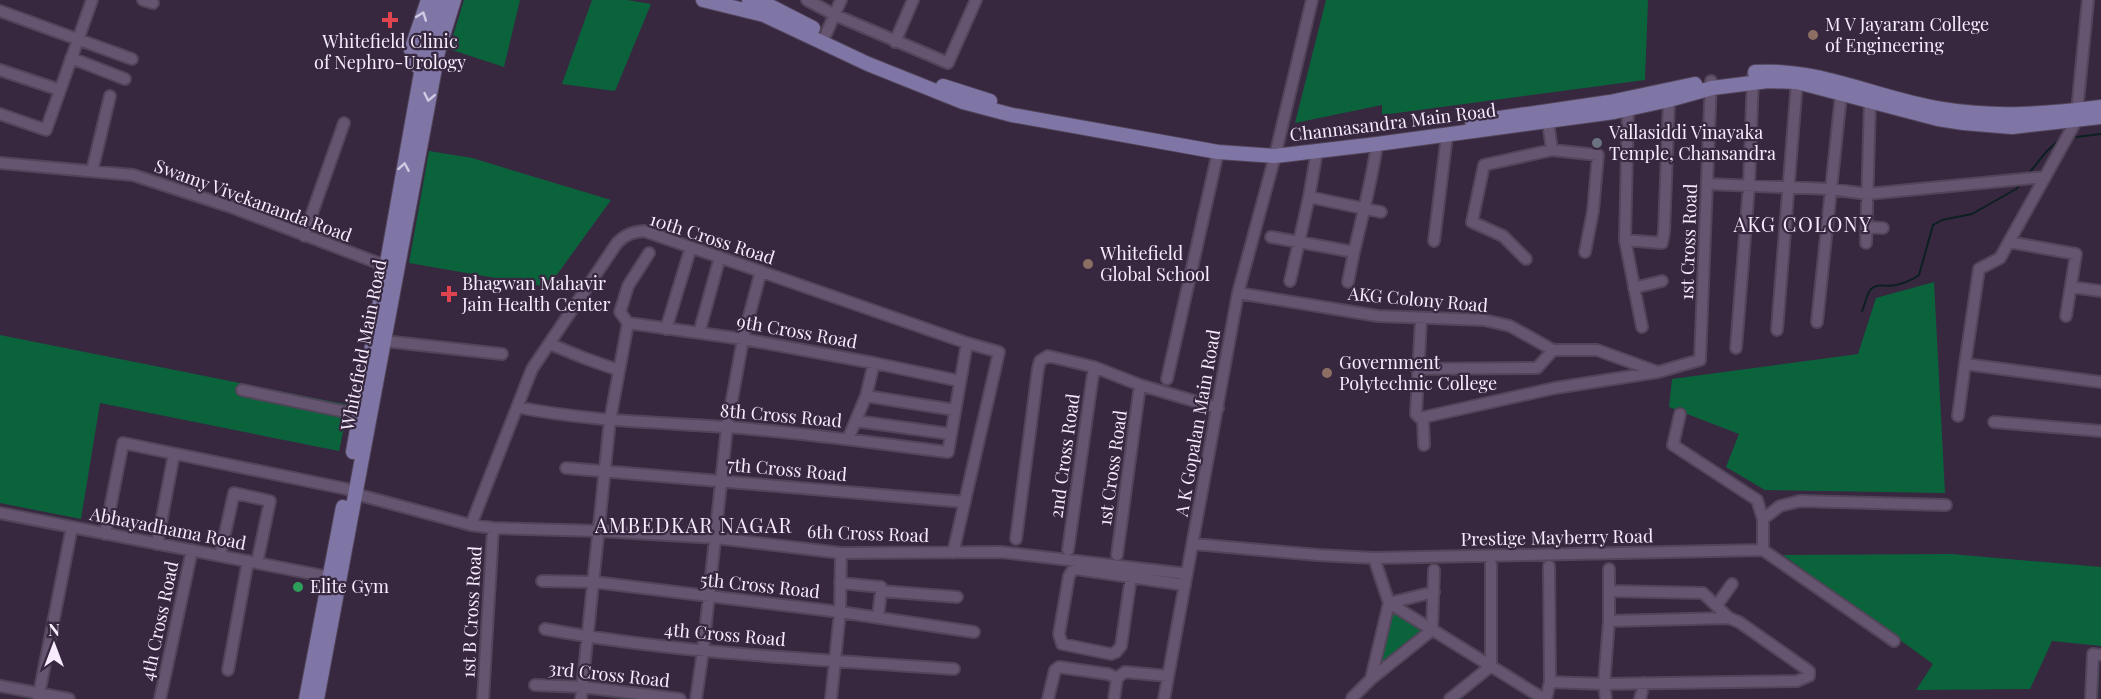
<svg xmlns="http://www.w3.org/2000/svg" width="2101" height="699" font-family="'Playfair Display',serif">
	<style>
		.green { fill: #0b633c }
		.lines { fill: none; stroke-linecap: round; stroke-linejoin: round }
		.stream { stroke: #0d2021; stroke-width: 2 }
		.minor-casing { stroke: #52455a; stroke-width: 14 }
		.major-casing { stroke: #52455a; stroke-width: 16 }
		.minor { stroke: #655570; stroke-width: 10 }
		.major { stroke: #7f76a6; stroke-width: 14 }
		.oneway { stroke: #d2c9e3 }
		.health-dot { fill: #e0444e; stroke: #372840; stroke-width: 2 }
		.education-dot { fill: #8d6e63; stroke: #372840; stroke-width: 2 }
		.worship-dot { fill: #6b7280; stroke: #372840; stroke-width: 2 }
		.leisure-dot { fill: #2e9e5b; stroke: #372840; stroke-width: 2 }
		.labels { text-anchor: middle; stroke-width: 4.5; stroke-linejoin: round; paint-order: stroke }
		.poi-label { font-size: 18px; fill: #f6ecfd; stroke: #372840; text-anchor: start }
		.street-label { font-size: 18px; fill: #f6ecfd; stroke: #372840 }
		.neighbourhood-label { font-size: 20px; letter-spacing: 1.5px; fill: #f6ecfd; stroke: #372840 }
	</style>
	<rect width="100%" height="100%" fill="#372840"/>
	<path class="green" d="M464 0H520L504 67 449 49Z
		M592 0H627L651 4 615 91 562 84Z
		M1326 0H1648L1645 80 1382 115V105L1295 123Z
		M429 151 472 158 611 200 548 287 409 263Z
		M1934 282 1945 493 1765 490 1726 467 1739 434 1669 407 1672 379 1858 354 1876 298Z
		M0 335 349 405 339 451 100 403 81 519 0 503Z
		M1951 554 2101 567V646L2052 641 2030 689 1916 690 1933 664 1783 555Z
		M1392 611 1423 630 1377 670Z"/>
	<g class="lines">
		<path class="stream" d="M2076 137 2101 134
			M2029 173 2047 151 2059 140
			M1862 311C1865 305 1866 297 1869 292 1875 281 1887 288 1896 285 1905 283 1912 280 1919 275L1933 225 1942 220 1972 214 2016 189 2019 186"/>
		<defs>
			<path id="minor" d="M143 0 153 3
				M807 0 835 15 948 63 976 0
				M0 11 132 59
				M826 34 841 0
				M895 42 913 0
				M71 58 125 79
				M0 70 60 90
				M1628 109 1625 240 1642 327
				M0 114 46 130 92 0
				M1547 115 1552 150 1598 155 1593 211 1585 252
				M1377 144C1372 180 1362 217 1354 252L1299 242 1309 197 1381 212
				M0 163 133 175 231 207 386 266
				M92 171 110 96
				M2045 177 2000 258 1979 269 1965 364 2101 382
				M1708 184 1830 189 1867 194 2045 177 2076 121 2088 0
				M1309 197 1317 151
				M1867 227 1883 228
				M304 236 344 123
				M1271 237 1299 242 1290 281
				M1625 240 1662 243 1664 232 1669 100
				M1434 241 1447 135
				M2009 242 2076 254 2066 316
				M1866 243 1870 101
				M1526 259 1503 236 1472 222 1484 165 1552 150
				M1348 282 1354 252
				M2071 287 2101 291
				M1634 288 1662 281
				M1238 293 1378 316 1484 320 1510 326 1553 350H1597L1655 371
				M1421 319 1416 414 1420 418 1555 388 1658 372 1700 360 1711 81
				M1817 322 1842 86
				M628 323 743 339 874 363 960 381
				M666 329 691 247
				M1777 330 1797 82
				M699 333 720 257
				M384 341 502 354
				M550 344 584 358 618 370
				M1736 348 1749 186 1753 76
				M1417 369 1537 368 1553 350
				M1167 379 1218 152
				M242 390 360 415
				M866 396 955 410
				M517 407C586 421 655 422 726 427 800 432 874 443 948 452L967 343
				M1680 414 1673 445 1757 500 1763 519V550
				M1958 416 1965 364
				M1423 418 1424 445
				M856 421 951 434
				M1994 422 2101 431
				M848 439 866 396 874 363
				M566 468 965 502
				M0 513 329 577
				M1763 519 1780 506 1800 501 1946 505
				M471 525 532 369 617 243C626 234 633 232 644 231L967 343 999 352 953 553
				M105 534 123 443 347 489 363 496 471 525 493 528 599 531 716 538 841 553 1001 552 1187 574
				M1016 539 1038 369 1040 361 1048 356 1094 367 1140 385 1218 408
				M157 544 174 454
				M1194 544 1318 555 1374 558 1763 550 1894 641
				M1068 550 1094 367
				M1117 555 1140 385
				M220 556 234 493 270 501 257 563
				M1374 558 1389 603 1544 699
				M1131 577 1121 646 1116 652 1111 654 1062 644 1059 634 1069 576 1072 571 1076 569 1185 585
				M542 581 594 582 840 612 974 632
				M840 583 881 587V591
				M1609 591 1703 593 1729 618
				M1717 605 1732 584
				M878 617 881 591 957 597
				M545 629C680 654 817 659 954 669
				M228 670 248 561
				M1371 679 1389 603 1434 592
				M1550 682 1604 684 1797 681 1809 676V671L1739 622 1729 618 1609 621
				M535 685 583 687 680 699
				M0 686 69 699
				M1352 698 1371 679 1432 630 1434 570
				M38 699 72 527
				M160 699 192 550
				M483 699 493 528
				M581 699 610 420 628 323 620 312 628 286 649 253
				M696 699 703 651 727 427 743 339 761 271
				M831 699 840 612 841 553
				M1048 699 1055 670 1059 667 1108 674 1117 678
				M1114 699 1117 678 1125 672 1168 676
				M1164 699 1238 293 1275 156 1312 0
				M1450 699 1491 666V564
				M1546 699 1550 682 1549 566
				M1606 699 1604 684 1609 621V569
				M1640 699 1644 683
				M2091 699 2093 654 2101 655"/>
			<path id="major" d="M703 0 764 15 868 64 963 102 1012 115 1218 152 1275 156 1377 144 1614 112 1669 100 1712 88 1768 81 1797 82 1938 119 1964 123 2012 127 2101 117
				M749 0 770 6 813 28
				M422 70 416 65 411 50 428 0
				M1755 72C1821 68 1878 99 1942 109 1995 118 2048 114 2101 107
				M943 86 990 101
				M1472 122 1610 102 1695 84
				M353 452 421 73 430 36 442 0
				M306 699 343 507
				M317 699 438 52 454 0"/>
		</defs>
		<use href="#minor" class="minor-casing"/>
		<use href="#major" class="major-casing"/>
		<use href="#minor" class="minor"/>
		<use href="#major" class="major"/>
	</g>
	<defs><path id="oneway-chevron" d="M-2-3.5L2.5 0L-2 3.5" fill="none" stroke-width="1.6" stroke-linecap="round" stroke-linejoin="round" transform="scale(1.5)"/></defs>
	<g class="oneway">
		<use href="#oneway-chevron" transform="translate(422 16) rotate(-70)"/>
		<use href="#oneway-chevron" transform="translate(429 97) rotate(101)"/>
		<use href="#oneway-chevron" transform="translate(404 167) rotate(-80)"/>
	</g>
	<g class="health-dot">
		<path d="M387 11h6v6h6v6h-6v6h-6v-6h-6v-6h6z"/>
		<path d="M446 285h6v6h6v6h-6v6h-6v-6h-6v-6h6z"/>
	</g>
	<g class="education-dot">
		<circle cx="1813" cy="35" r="6"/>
		<circle cx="1088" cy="264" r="6"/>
		<circle cx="1327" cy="373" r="6"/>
	</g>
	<circle class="worship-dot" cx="1597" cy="143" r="6"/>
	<circle class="leisure-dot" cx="298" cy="587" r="6"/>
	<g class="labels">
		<g class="poi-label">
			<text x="1825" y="31">M V Jayaram College<tspan x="1825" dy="21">of Engineering</tspan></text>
			<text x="390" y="48" text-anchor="middle">Whitefield Clinic<tspan x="390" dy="21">of Nephro-Urology</tspan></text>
			<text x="1609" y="139">Vallasiddi Vinayaka<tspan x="1609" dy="21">Temple, Chansandra</tspan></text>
			<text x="1100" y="260">Whitefield<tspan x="1100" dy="21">Global School</tspan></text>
			<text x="462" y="290">Bhagwan Mahavir<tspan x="462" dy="21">Jain Health Center</tspan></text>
			<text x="1339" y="369">Government<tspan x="1339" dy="21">Polytechnic College</tspan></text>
			<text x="310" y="593">Elite Gym</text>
		</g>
		<g class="street-label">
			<text transform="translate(1393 123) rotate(-7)" y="6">Channasandra Main Road</text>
			<text transform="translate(253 201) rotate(20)" y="6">Swamy Vivekananda Road</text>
			<text transform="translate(712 239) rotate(18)" y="6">10th Cross Road</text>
			<text transform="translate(1689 242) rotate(-88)" y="6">1st Cross Road</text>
			<text transform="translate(1418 300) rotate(5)" y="6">AKG Colony Road</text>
			<text transform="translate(797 332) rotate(10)" y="6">9th Cross Road</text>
			<text transform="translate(364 345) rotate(-79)" y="6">Whitefield Main Road</text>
			<text transform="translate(781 416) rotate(5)" y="6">8th Cross Road</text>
			<text transform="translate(1198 423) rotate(-80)" y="6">A K Gopalan Main Road</text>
			<text transform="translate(1065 456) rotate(-82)" y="6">2nd Cross Road</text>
			<text transform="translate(1113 468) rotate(-82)" y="6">1st Cross Road</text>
			<text transform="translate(787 470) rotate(5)" y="6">7th Cross Road</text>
			<text transform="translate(168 529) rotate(11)" y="6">Abhayadhama Road</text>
			<text transform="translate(868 534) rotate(2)" y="6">6th Cross Road</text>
			<text transform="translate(1557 538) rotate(-1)" y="6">Prestige Mayberry Road</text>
			<text transform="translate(760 586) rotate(6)" y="6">5th Cross Road</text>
			<text transform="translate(472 612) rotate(-87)" y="6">1st B Cross Road</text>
			<text transform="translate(160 621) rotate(-78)" y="6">4th Cross Road</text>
			<text transform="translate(725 635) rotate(5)" y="6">4th Cross Road</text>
			<text transform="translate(609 675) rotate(6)" y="6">3rd Cross Road</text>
		</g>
		<g class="neighbourhood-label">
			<text x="1803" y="232">AKG COLONY</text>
			<text x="694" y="533">AMBEDKAR NAGAR</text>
		</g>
	</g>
	<g transform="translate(54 645)" stroke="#372840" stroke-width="4.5" paint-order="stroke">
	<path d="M0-4.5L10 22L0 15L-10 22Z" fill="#f6ecfd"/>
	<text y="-9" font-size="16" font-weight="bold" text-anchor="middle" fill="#f6ecfd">N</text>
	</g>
</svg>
